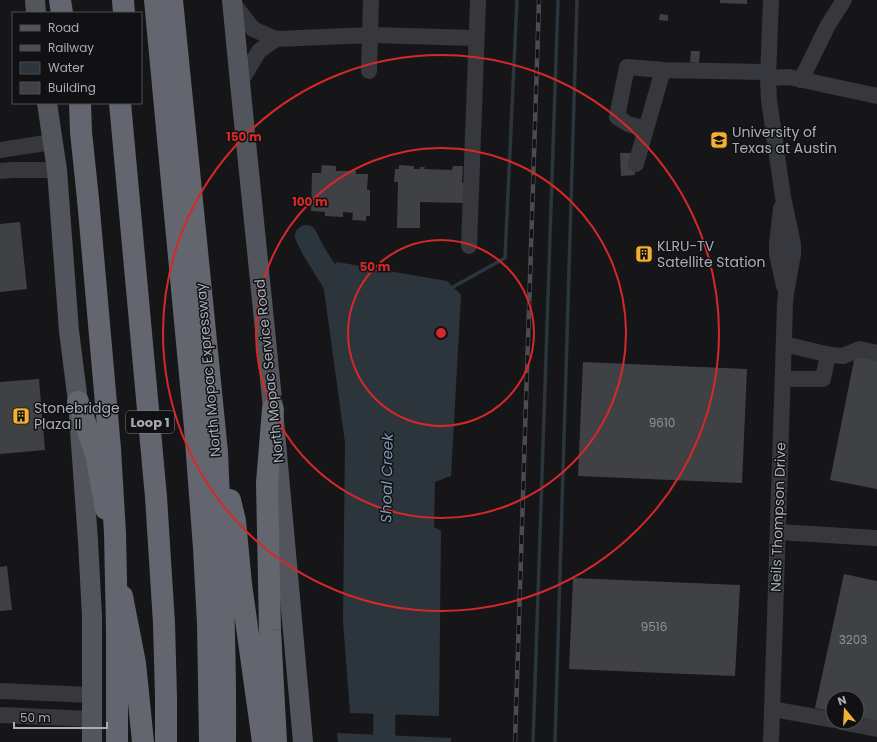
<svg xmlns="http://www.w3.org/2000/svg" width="877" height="742" font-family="Poppins,sans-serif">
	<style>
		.water { fill: #2c353c }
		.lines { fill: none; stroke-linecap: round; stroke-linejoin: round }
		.stream { stroke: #2c353c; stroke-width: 3.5 }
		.river { stroke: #2c353c; stroke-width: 22 }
		.building { fill: #404145 }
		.minor { stroke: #37383d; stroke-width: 16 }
		.major { stroke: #53555c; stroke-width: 20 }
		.highway { stroke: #63666e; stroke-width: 22 }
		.rail-casing { stroke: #4a4c52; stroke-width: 4.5 }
		.rail { stroke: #111113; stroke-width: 3; stroke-dasharray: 9; stroke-linecap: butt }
		.highway-bridge { stroke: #63666e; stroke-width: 22 }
		.ring { fill: none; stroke: #d62828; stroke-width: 2 }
		.labels { text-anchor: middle; stroke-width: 3; stroke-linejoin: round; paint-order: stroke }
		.number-label { font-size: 12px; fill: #8e929b }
		.shield { fill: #111113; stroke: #7b7e86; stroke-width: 1 }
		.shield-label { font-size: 13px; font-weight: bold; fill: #a8adb8 }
		.poi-label { font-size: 14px; fill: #a8adb8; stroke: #111113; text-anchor: start }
		.street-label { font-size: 14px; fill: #a8adb8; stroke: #111113 }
		.water-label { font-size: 15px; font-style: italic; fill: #7f9bb3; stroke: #111113 }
		.centre { fill: #d62828; stroke: #111113; stroke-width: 2 }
		.ring-label { font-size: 12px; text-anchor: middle; font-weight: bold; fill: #d62828; stroke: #111113; stroke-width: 3; stroke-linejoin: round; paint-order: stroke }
	</style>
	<rect width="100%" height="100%" fill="#161618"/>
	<path class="water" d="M337 262 447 281 461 295 451 476 435 482 434 527 441 531 439 716 350 713 343 621 345 443 322 275Z
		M337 733 451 738V742H338Z"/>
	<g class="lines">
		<path class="stream" d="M450 291 453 287 505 258 517 0
			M533 742 558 0
			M555 742 577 0"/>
		<path class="river" d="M306 236 313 250 342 297
			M384 742 385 684"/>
	</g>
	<path class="building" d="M720 0H747V4L720 3Z
		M660 14 668 15V21L659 20Z
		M691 51H700L699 63 690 62Z
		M620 153H634L635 175 621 176Z
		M322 165 336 166V171H356V174H368L367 190H370V216H366V221L352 220 353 213 343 212V217L325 216V212L311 211 312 173H321Z
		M399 165 414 166V169H420V167H425L424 169 452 170 453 166H463L462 183H464L463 203 420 202V228H397L398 182H394L395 169H399Z
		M20 222 27 289 0 292V224Z
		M642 250 647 251 646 258 640 257Z
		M855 355 877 360V489L830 480Z
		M583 362 747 369 742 483 578 476Z
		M39 379 45 450 0 454V382Z
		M7 566 12 610 0 611V567Z
		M844 574 877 581V721L857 717V698H833V712L815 708Z
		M573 578 740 585 735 676 569 669Z"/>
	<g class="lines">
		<path class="minor" d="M233 3 253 29 276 39 370 35 476 38
			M369 71 371 0
			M768 78 789 77 877 96
			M801 80 828 25 844 0
			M240 83 259 51 276 39
			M646 129 663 70
			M0 150 52 142
			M636 164 646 129 628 124 617 117 627 67 663 70 768 72
			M0 171 15 170H57
			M781 208 777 244V254L784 286
			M469 246 478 0
			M784 344 830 355 843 356 860 349 877 353
			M783 379H823L828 354
			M778 532 877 538
			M0 691 92 695
			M772 709 833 720
			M0 715 93 719
			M841 722 877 729
			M771 742 785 305 786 293 793 254V244L783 197 769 100 768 78 771 0"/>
		<path class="major" d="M35 0 36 13
			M232 0 240 83 273 409 303 742
			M47 103 57 170 69 331 78 402 88 541 92 616V742"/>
		<path class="highway" d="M60 0 62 13
			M123 0 124 13
			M155 0 195 428 204 548 208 624 210 742
			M172 0 217 452C221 548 226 645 225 742
			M80 103 81 132 88 199
			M120 103 156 497 164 623 166 697V742
			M78 402 96 454 106 509
			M273 409 267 483 270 630 276 742
			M230 500 235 521 241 584 263 742
			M122 596 135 663 143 742"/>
		<defs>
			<path id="rail" d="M515 742 539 0"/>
		</defs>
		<use href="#rail" class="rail-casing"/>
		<use href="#rail" class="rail"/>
		<path class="highway-bridge" d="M88 199 110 449 115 533 117 630V742"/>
	</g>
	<g class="ring">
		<circle cx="441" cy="333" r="93"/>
		<circle cx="441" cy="333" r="185"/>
		<circle cx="441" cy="333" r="278"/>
	</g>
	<defs>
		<symbol id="university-square" viewBox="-11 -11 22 22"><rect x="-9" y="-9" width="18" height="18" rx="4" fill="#f2b134" stroke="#111113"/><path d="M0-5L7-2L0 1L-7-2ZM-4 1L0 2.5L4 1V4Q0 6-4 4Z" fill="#111"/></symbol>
		<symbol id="building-square" viewBox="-11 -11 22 22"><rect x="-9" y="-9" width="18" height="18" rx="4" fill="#f2b134" stroke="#111113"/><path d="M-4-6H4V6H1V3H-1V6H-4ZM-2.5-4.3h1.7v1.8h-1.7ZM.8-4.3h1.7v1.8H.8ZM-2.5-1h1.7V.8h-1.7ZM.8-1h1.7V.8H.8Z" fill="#111"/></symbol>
	</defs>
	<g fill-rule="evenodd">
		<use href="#university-square" x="709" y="130" width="20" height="20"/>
		<use href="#building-square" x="634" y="244" width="20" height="20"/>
		<use href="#building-square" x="11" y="406" width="20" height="20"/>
	</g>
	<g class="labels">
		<g class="number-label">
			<text x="662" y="427">9610</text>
			<text x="654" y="631">9516</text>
			<text x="853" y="644">3203</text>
		</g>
		<rect class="shield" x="126" y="411" width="48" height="22" rx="3"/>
		<g class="shield-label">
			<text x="150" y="427">Loop 1</text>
		</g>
		<g class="poi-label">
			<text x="732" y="137">University of<tspan x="732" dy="16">Texas at Austin</tspan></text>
			<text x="657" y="251">KLRU-TV<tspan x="657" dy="16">Satellite Station</tspan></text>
			<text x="34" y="413">Stonebridge<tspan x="34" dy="16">Plaza II</tspan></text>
		</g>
		<g class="street-label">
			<text transform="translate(208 370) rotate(-95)" y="5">North Mopac Expressway</text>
			<text transform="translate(269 371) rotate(-96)" y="5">North Mopac Service Road</text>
			<text transform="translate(778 517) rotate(-88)" y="5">Neils Thompson Drive</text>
		</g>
		<g class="water-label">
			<text transform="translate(387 478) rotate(-89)" y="5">Shoal Creek</text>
		</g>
	</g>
	<circle cx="441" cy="333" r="6" class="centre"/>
	<g class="ring-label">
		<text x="244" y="141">150 m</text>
		<text x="310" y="206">100 m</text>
		<text x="375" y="271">50 m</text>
	</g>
	<rect x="12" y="12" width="130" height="92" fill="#111113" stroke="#4d4f55"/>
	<rect x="20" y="25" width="20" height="6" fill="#53555c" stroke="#4d4f55"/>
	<text x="48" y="32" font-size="12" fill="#a8adb8">Road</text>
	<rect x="20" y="45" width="20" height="6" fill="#4a4c52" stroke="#4d4f55"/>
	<text x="48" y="52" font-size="12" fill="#a8adb8">Railway</text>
	<rect x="20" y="62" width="20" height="12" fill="#2c353c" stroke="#4d4f55"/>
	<text x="48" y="72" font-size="12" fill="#a8adb8">Water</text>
	<rect x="20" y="82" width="20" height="12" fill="#404145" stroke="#4d4f55"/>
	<text x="48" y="92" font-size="12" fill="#a8adb8">Building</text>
	<g transform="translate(845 710) rotate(342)"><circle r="19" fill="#111113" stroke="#4d4f55"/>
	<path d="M0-3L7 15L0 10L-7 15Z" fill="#f2b134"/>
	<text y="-6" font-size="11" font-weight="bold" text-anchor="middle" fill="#a8adb8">N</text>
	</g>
	<path d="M14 722v6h93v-6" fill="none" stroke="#a8adb8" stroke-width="2"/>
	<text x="20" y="722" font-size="12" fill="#a8adb8" stroke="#111113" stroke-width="3" paint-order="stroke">50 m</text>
</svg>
